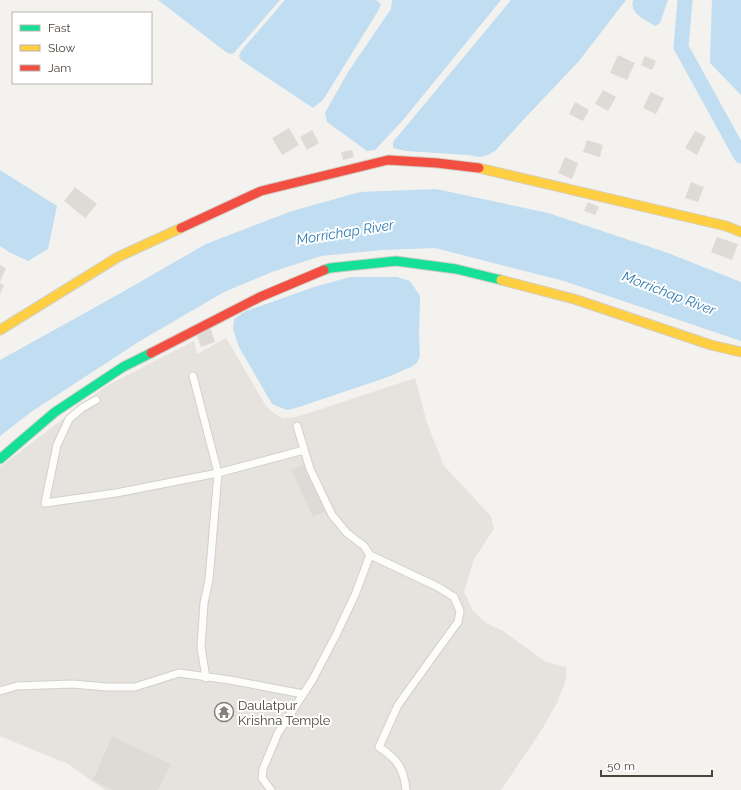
<svg xmlns="http://www.w3.org/2000/svg" width="741" height="790" font-family="Raleway,sans-serif">
	<style>
		.industrial { fill: #e6e2de; fill-rule: evenodd }
		.water { fill: #c0ddf1 }
		.lines { fill: none; stroke-linecap: round; stroke-linejoin: round }
		.canal { stroke: #c0ddf1; stroke-width: 15 }
		.building { fill: #dedbd6 }
		.lane-casing { stroke: #d2d0cb; stroke-width: 9 }
		.fast-casing { stroke: #d3cfc5; stroke-width: 11 }
		.slow-casing { stroke: #d3cfc5; stroke-width: 11 }
		.jam-casing { stroke: #d3cfc5; stroke-width: 11 }
		.lane { stroke: #fdfdfc; stroke-width: 7 }
		.fast { stroke: #16e098; stroke-width: 9 }
		.slow { stroke: #ffcf43; stroke-width: 9 }
		.jam { stroke: #f24e42; stroke-width: 9 }
		.labels { text-anchor: middle; stroke-width: 4; stroke-linejoin: round; paint-order: stroke }
		.poi-label { font-size: 13px; fill: #4b4439; stroke: #fff; text-anchor: start }
		.water-label { font-size: 14px; font-style: italic; fill: #2e7ab2; stroke: #fff }
	</style>
	<rect width="100%" height="100%" fill="#f4f2ee"/>
	<path class="industrial" d="M226 338 266 406 275 414 283 418 295 417 312 412 415 378 427 423 444 466 491 516 494 529 474 559 464 592 473 611 486 623 503 631 546 662 566 667V680L557 703 541 731 501 790H158L170 764 112 736 92 779 113 790H105L68 764 0 736V467L106 386 194 341 197 354ZM305 464 327 511 314 517 292 470Z"/>
	<path class="water" d="M158 0H280L234 53 231 54 226 52Z
		M285 0H376L381 4 378 11 323 100 313 108 241 60 239 56 241 51Z
		M392 0H501L403 120 375 150 367 151 327 122 325 113 348 72 391 9Z
		M511 0H626L579 61 525 118 495 151 488 155 479 157 468 155 406 151 393 148V142Z
		M633 0H668L660 23 655 26C646 20 629 14 633 0Z
		M712 0H741V95L710 63Z
		M0 170 57 206 48 249 28 261 9 252 0 246Z
		M436 189 548 213 668 253 741 282V341L564 281 435 248 382 250 321 256 272 272 224 292 140 341 31 412 0 436V360L119 294 206 244 292 211 360 192Z
		M350 277H397L410 281 420 296 419 336 420 355 417 363 411 367 388 377 296 408 287 410 272 404 239 347 233 329 234 319 246 311 314 287Z"/>
	<g class="lines">
		<path class="canal" d="M685 0 681 47 741 156"/>
	</g>
	<path class="building" d="M618 55 635 63 627 80 610 73Z
		M645 56 656 61 652 70 641 65Z
		M603 90 616 97 608 111 595 104Z
		M651 92 664 98 656 114 643 108Z
		M575 102 589 110 583 121 569 114Z
		M289 128 299 145 282 155 272 138Z
		M312 130 319 143 307 150 300 137Z
		M695 131 706 137 697 155 685 148Z
		M587 140 603 145 600 157 583 152Z
		M352 150 354 157 343 160 341 152Z
		M565 157 578 163 572 179 558 173Z
		M691 182 704 187 698 202 685 198Z
		M75 187 97 204 85 218 64 201Z
		M588 202 599 207 595 215 584 211Z
		M717 237 738 244 732 260 711 252Z
		M0 265 6 268 0 282Z
		M0 283 4 285 0 294Z
		M210 327 215 342 201 347 196 333Z
		M305 464 327 511 313 517 291 470Z
		M112 736 171 764 158 790H113L92 780Z"/>
	<g class="lines">
		<defs>
			<path id="lane" d="M193 376 218 473 209 580 204 603 201 647 206 678
				M96 400 82 408 69 419 57 445 45 503 116 493 218 473 304 450
				M370 555 438 587 454 597 460 611 458 622 452 630 398 705 379 747C397 759 404 768 406 790
				M0 691 17 686 72 684 107 687H135L179 673 230 680 303 694
				M271 790 262 778 263 769 278 733 313 679 336 635 355 595 370 555 364 546 347 533 332 515 310 469 297 426"/>
			<path id="fast" d="M324 270 330 268 396 261 456 269 501 280
				M0 459 55 412 123 367 151 353"/>
			<path id="slow" d="M479 168 726 226 741 232
				M501 280 574 299 711 345 741 352
				M0 330 118 257 181 228"/>
			<path id="jam" d="M181 228 261 191 388 160 437 163 479 168
				M151 353 260 297 324 270"/>
		</defs>
		<use href="#lane" class="lane-casing"/>
		<use href="#fast" class="fast-casing"/>
		<use href="#slow" class="slow-casing"/>
		<use href="#jam" class="jam-casing"/>
		<use href="#lane" class="lane"/>
		<use href="#fast" class="fast"/>
		<use href="#slow" class="slow"/>
		<use href="#jam" class="jam"/>
	</g>
	<defs>
		<symbol id="temple-ring" viewBox="-11 -11 22 22"><circle r="9.5" fill="#fff" stroke="#868178" stroke-width="1.5"/><path d="M0-6L5-2H3V0L6.5 2.5H4V6H1.5V3h-3V6H-4V2.5H-6.5L-3 0V-2H-5Z" fill="#868178"/></symbol>
	</defs>
	<g fill-rule="evenodd">
		<use href="#temple-ring" x="213" y="701" width="22" height="22"/>
	</g>
	<g class="labels">
		<g class="poi-label">
			<text x="238" y="710">Daulatpur<tspan x="238" dy="15">Krishna Temple</tspan></text>
		</g>
		<g class="water-label">
			<text transform="translate(345 232) rotate(-9)" y="5">Morrichap River</text>
			<text transform="translate(669 293) rotate(21)" y="5">Morrichap River</text>
		</g>
	</g>
	<rect x="12" y="12" width="140" height="72" fill="#ffffff" stroke="#b7b4b0"/>
	<rect x="20" y="25" width="20" height="6" fill="#16e098" stroke="#b7b4b0"/>
	<text x="48" y="32" font-size="12" fill="#4b4439">Fast</text>
	<rect x="20" y="45" width="20" height="6" fill="#ffcf43" stroke="#b7b4b0"/>
	<text x="48" y="52" font-size="12" fill="#4b4439">Slow</text>
	<rect x="20" y="65" width="20" height="6" fill="#f24e42" stroke="#b7b4b0"/>
	<text x="48" y="72" font-size="12" fill="#4b4439">Jam</text>
	<path d="M601 770v6h111v-6" fill="none" stroke="#4b4439" stroke-width="2"/>
	<text x="607" y="770" font-size="12" fill="#4b4439" stroke="#ffffff" stroke-width="3" paint-order="stroke">50 m</text>
</svg>
